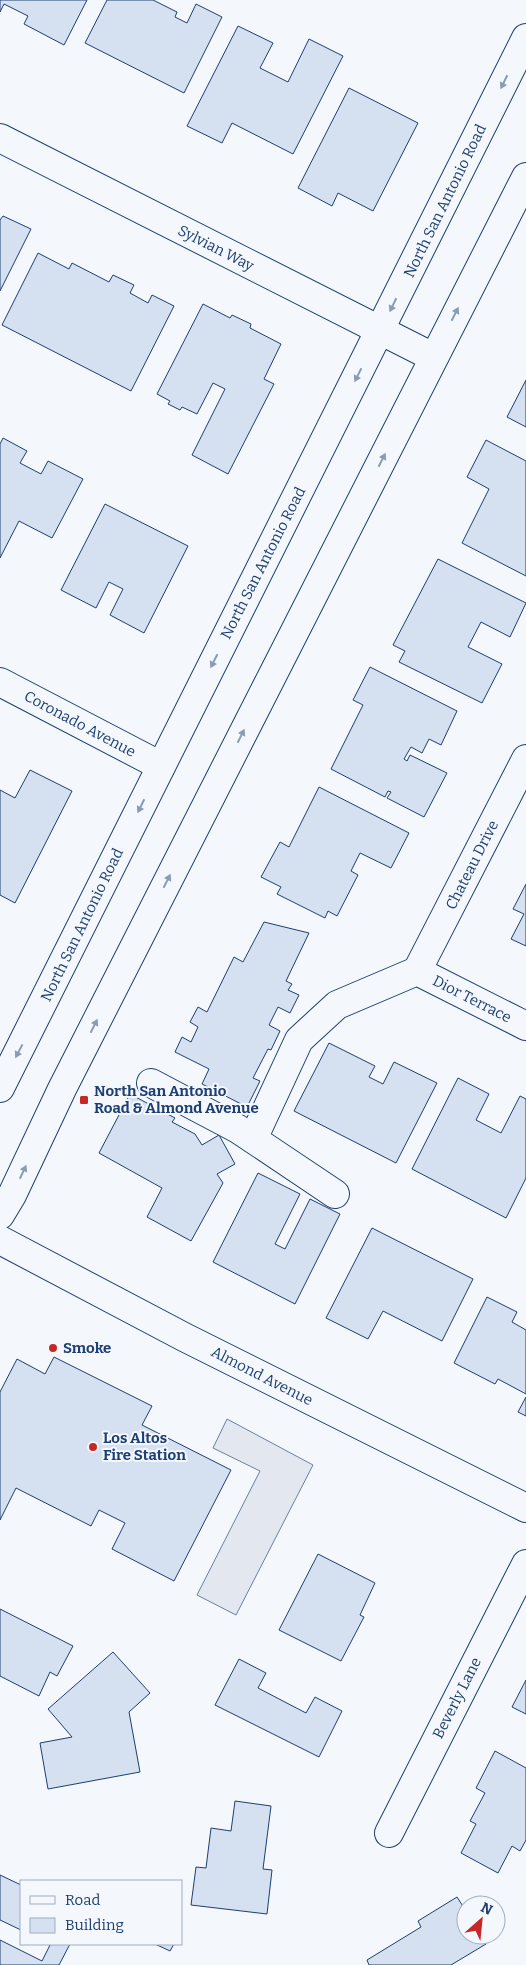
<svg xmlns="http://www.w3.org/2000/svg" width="526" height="1965" font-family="Bitter,serif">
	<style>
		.parking { fill: #e3e8f0; stroke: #687fa3 }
		.building { fill: #d5e0f0; stroke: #1d3f73 }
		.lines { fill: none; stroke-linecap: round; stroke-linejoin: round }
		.minor-casing { stroke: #1d3f73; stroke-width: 30 }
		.major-casing { stroke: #1d3f73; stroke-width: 30 }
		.minor { stroke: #f4f7fb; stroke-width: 28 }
		.major { stroke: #f4f7fb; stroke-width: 28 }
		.oneway { fill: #889bb7 }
		.poi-dot { fill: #c62828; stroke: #f4f7fb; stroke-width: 2 }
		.labels { text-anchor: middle; stroke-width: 4; stroke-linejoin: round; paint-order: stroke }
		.street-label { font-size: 15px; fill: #1d3f73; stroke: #f4f7fb }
		.poi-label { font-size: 15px; font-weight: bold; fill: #1d3f73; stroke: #f4f7fb; text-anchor: start }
	</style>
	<rect width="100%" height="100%" fill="#f4f7fb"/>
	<path class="parking" d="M227 1419 313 1465 236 1615 197 1595 260 1471 213 1448Z"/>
	<path class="building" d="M0 0H87L64 45 24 24 28 16 4 4 0 12Z
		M107 0H153L177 12 175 17 187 23 196 4 222 17 184 93 85 43Z
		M238 26 273 43 260 68 288 82 309 39 343 56 293 154 232 123 222 143 187 126Z
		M349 88 418 123 373 211 338 193 332 206 298 188Z
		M3 216 31 229 0 291V220Z
		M38 253 69 269 72 263 109 282 113 275 134 285 130 293 148 303 152 295 174 306 131 391 2 325Z
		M203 304 230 318 232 315 251 324 250 328 281 344 264 379 274 384 228 474 192 455 225 389 213 383 197 414 182 407 180 410 168 404 170 401 157 394Z
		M526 380V427L507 417Z
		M3 438 27 451 20 463 41 474 48 461 83 479 52 538 19 521 0 558V444Z
		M486 440 526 461V576L462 543 489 489 467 477Z
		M105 504 188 546 144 633 110 615 123 589 109 582 96 608 61 590Z
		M438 559 526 603 510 637 481 622 468 647 502 664 482 703 399 662 405 651 393 645Z
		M370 667 457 711 441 745 429 739 422 753 411 747 404 759 407 761 410 755 447 773 424 817 387 798 391 792 388 791 385 797 331 769 363 705 353 700Z
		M30 770 72 791 15 903 0 895V790L15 798Z
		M319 787 409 833 391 868 360 853 351 871 358 875 337 916 328 911 325 918 277 894 281 887 261 877 280 842 289 847Z
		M526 884V946L511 939 524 914 513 909Z
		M264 922 309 933 286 981 292 984 288 990 299 995 290 1013 278 1007 269 1025 280 1031 271 1050 268 1049 253 1078 260 1081 247 1107 202 1084 209 1069 175 1052 182 1037 191 1042 198 1027 190 1022 198 1007 207 1012 234 957 243 962Z
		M329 1043 375 1066 369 1077 383 1084 394 1062 437 1083 396 1163 294 1111Z
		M458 1078 489 1094 476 1120 501 1133 520 1096 526 1099V1178L506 1218 412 1169Z
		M130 1094 175 1118 172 1122 195 1134 202 1145 219 1135 235 1164 217 1174 223 1183 191 1241 147 1217 162 1188 99 1153Z
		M258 1173 300 1194 275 1244 285 1249 310 1199 340 1214 295 1304 213 1262Z
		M372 1228 473 1279 442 1341 383 1311 368 1339 326 1318Z
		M487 1297 517 1312 512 1322 526 1330V1394L498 1379 495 1384 454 1363Z
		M54 1357 152 1406 142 1425 231 1470 174 1581 112 1549 125 1523 99 1510 91 1526 16 1488 0 1520V1392L17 1359 45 1374Z
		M526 1397V1416L518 1412Z
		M318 1554 375 1583 360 1615 364 1617 341 1661 279 1630Z
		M0 1609 73 1646 57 1676 50 1672 39 1696 0 1676Z
		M113 1652 150 1693 129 1712 140 1772 48 1789 40 1743 72 1737 48 1709Z
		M239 1659 266 1673 258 1688 306 1713 315 1697 342 1711 319 1757 215 1705Z
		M526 1680V1714L512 1707Z
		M495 1751 526 1768V1840L520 1851 512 1846 498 1873 461 1853 476 1824 470 1821 485 1793 476 1788Z
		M235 1801 271 1806 263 1869 272 1870 267 1914 191 1905 196 1867 206 1868 211 1828 231 1831Z
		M0 1875 21 1885V1930L0 1920Z
		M457 1897 466 1911V1935H480L486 1944 451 1965H369L367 1960 421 1927 418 1921Z
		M0 1940 42 1961 50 1945 48 1944H70L59 1965H0Z
		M155 1944H174L170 1951Z"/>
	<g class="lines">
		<defs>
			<path id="minor" d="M0 138 433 357
				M0 682 161 766
				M417 971 526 759
				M417 971 526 1026
				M151 1083 238 1129 335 1194
				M253 1139 299 1040 337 1005 417 971
				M0 1240 184 1337 526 1508
				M389 1833 526 1564"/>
			<path id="major" d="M0 1088 526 38
				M0 1215 12 1195 62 1089 526 177"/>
		</defs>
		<use href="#minor" class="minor-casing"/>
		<use href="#major" class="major-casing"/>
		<use href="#minor" class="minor"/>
		<use href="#major" class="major"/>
	</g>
	<defs><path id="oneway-solid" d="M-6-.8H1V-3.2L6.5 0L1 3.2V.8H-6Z" transform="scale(1.25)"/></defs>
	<g class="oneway">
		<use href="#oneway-solid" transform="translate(504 82) rotate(116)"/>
		<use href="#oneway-solid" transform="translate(393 305) rotate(116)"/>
		<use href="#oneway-solid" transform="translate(455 314) rotate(-63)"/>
		<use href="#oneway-solid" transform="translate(358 375) rotate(117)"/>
		<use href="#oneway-solid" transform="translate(382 460) rotate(-63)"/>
		<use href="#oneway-solid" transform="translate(214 661) rotate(117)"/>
		<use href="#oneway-solid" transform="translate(241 736) rotate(-63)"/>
		<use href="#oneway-solid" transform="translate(141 806) rotate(116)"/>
		<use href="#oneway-solid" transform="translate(167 881) rotate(-63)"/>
		<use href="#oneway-solid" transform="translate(94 1026) rotate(-63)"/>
		<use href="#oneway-solid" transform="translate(19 1051) rotate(118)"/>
		<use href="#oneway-solid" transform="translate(23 1172) rotate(-65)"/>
	</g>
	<g class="poi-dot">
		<rect x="79" y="1095" width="10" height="10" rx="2.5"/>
		<circle cx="53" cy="1348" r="5"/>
		<circle cx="93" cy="1447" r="5"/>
	</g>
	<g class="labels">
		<g class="street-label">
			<text transform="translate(445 201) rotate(-64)" y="5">North San Antonio Road</text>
			<text transform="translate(216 248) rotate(27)" y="5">Sylvian Way</text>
			<text transform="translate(263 563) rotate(-63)" y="5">North San Antonio Road</text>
			<text transform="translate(80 724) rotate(28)" y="5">Coronado Avenue</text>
			<text transform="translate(472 865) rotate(-63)" y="5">Chateau Drive</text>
			<text transform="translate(82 925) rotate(-64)" y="5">North San Antonio Road</text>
			<text transform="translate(472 999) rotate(27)" y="5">Dior Terrace</text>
			<text transform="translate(262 1376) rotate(27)" y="5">Almond Avenue</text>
			<text transform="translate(457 1698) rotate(-63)" y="5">Beverly Lane</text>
		</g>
		<g class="poi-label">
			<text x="94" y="1096">North San Antonio<tspan x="94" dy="17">Road &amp; Almond Avenue</tspan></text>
			<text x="63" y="1353">Smoke</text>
			<text x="103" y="1443">Los Altos<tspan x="103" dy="17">Fire Station</tspan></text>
		</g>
	</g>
	<rect x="20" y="1880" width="162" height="65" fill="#f4f7fb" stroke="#9eadc5"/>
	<rect x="30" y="1896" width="25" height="8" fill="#f4f7fb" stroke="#9eadc5"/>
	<text x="65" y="1905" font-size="15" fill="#1d3f73">Road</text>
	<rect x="30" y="1918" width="25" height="15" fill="#d5e0f0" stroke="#9eadc5"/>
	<text x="65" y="1930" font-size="15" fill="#1d3f73">Building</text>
	<g transform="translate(481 1920) rotate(27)"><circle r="24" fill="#f4f7fb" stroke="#9eadc5"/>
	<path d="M0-4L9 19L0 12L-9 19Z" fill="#c62828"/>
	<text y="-8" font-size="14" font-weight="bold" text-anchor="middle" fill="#1d3f73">N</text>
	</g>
</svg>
